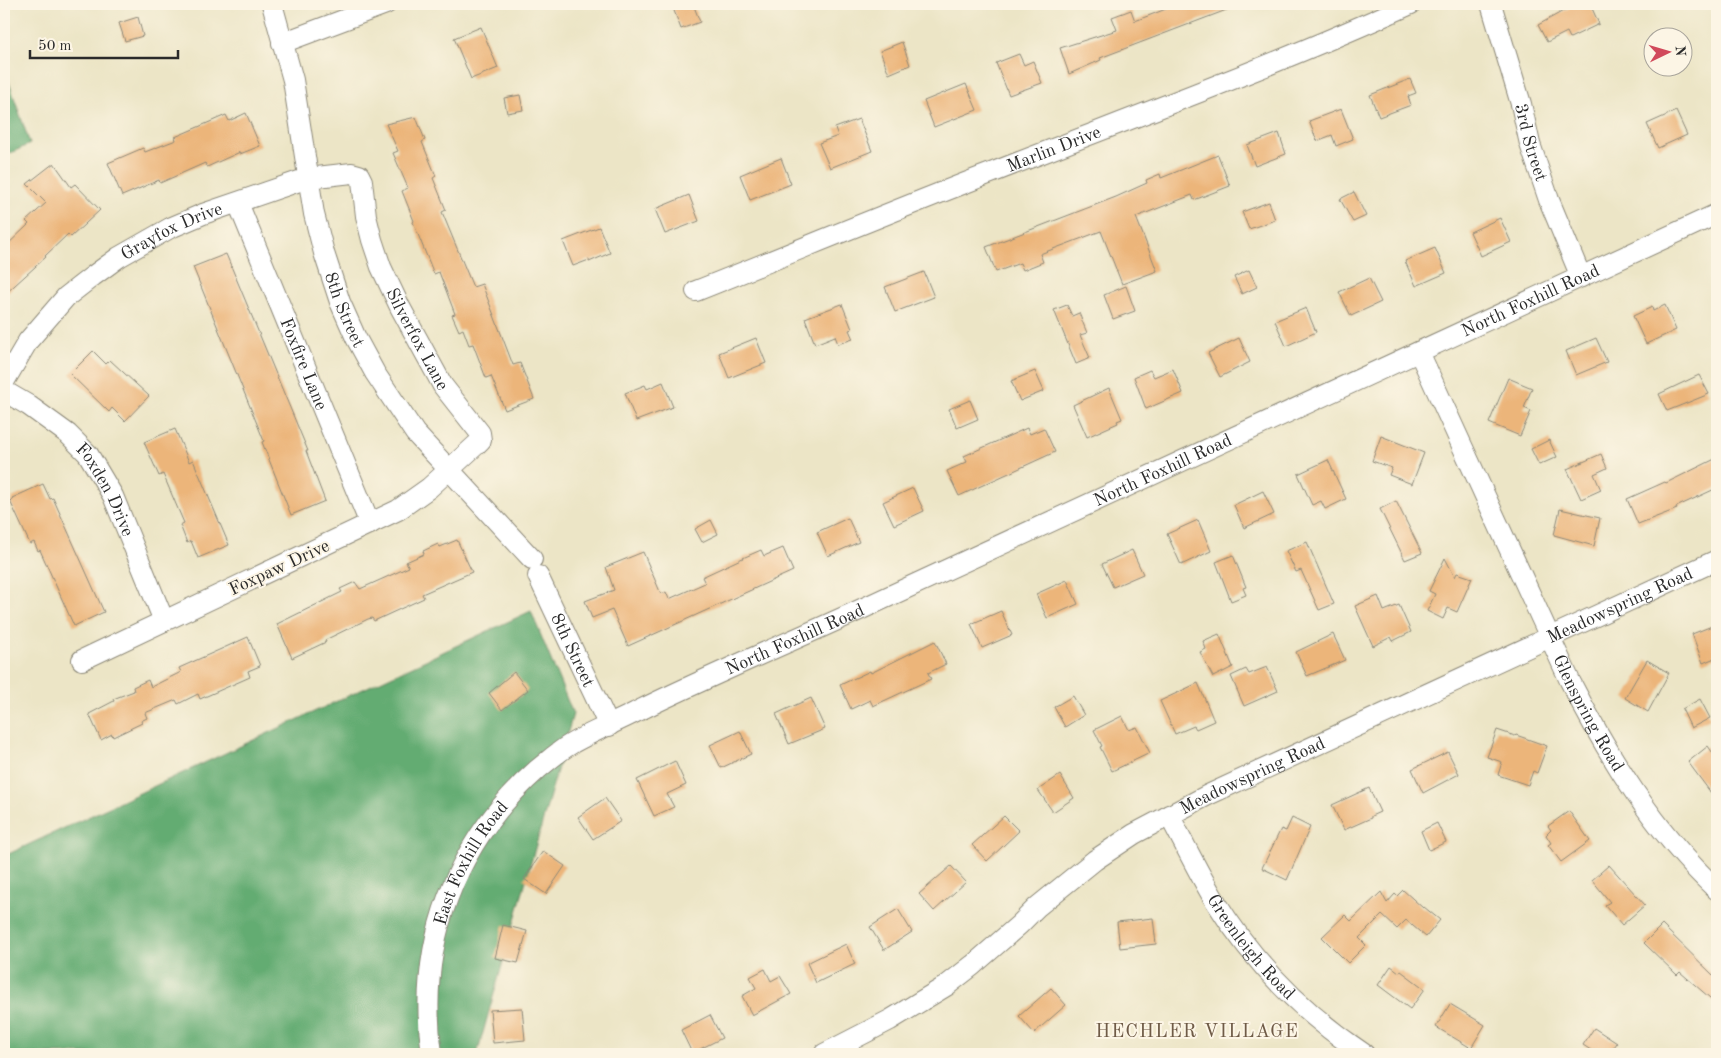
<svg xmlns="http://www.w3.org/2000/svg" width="1721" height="1058" font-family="'Old Standard TT',serif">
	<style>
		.forest { fill: #64ac72; stroke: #486c4e }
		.building { fill: #ecb57a }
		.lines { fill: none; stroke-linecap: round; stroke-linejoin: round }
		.street-casing { stroke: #8c8878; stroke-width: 22 }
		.street { stroke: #fff; stroke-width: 20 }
		.labels { text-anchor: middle; stroke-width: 4; stroke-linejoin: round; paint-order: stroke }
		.street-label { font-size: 18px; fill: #2b2b2b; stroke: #fcf5e5 }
		.neighbourhood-label { font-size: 19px; letter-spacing: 1px; fill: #6f5b47; stroke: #fcf5e5 }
	</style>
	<rect width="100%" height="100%" fill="#fcf5e5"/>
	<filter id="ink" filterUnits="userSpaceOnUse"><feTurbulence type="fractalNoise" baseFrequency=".02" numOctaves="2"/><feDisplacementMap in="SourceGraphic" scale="10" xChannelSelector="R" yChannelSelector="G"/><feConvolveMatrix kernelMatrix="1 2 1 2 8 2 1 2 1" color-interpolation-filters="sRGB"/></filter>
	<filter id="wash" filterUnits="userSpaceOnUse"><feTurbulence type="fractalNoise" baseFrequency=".0096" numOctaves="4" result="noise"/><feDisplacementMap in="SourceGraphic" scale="20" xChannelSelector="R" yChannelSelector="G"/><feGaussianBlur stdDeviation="1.12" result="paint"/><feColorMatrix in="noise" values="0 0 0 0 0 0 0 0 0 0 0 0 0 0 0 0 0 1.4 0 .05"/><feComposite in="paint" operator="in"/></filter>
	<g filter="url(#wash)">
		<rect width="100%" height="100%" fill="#ece5c6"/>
		<path class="forest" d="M4 68 30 144 4 156Z
			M531 611 573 714 477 1054H4V856Z"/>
		<g id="blocks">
			<path class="building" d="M685 4H693L700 22 681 29 673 8Z
				M1170 4H1236L1237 6 1100 58 1101 60 1069 74 1060 48 1117 30 1112 17 1131 10 1135 21 1171 7Z
				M1576 4H1590L1599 24 1570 38 1567 32 1547 42 1538 25Z
				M138 17 143 36 125 41 119 23Z
				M481 27 498 68 471 79 454 38Z
				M902 42 910 65 889 74 880 51Z
				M1019 54 1024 65 1033 61 1042 83 1009 95 996 63Z
				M1410 79 1416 93 1408 96 1411 105 1379 117 1370 95Z
				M966 84 977 110 934 127 924 101Z
				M520 95 523 110 507 113 504 98Z
				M1341 109 1353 139 1336 146 1332 135 1317 141 1309 121Z
				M1676 111 1687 135 1658 148 1647 124Z
				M246 113 260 146 240 154V152L207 167 205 163 160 183 159 180 122 196 108 163 143 148 145 152 176 140 175 137 226 115 229 121Z
				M416 117 425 140 422 142 436 176 433 178 446 210 442 212 473 287 482 284 513 365 520 363 534 399 505 410 491 376 486 378 473 344 469 345 463 329 459 331 452 315 455 314 439 272 434 274 413 222 414 221 402 191 408 188 393 153 398 151 386 124Z
				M859 119 872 151 830 168 819 143 838 136 835 128Z
				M1279 133 1286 154 1255 166 1247 145Z
				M1218 155 1230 186 1194 200 1192 195 1136 217 1157 271 1122 284 1101 231 1040 254 1043 262 1023 270 1020 263 996 272 986 247 1116 197 1147 183 1146 180 1160 174 1161 178Z
				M781 158 791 184 750 200 740 175Z
				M54 163 71 187 75 184 100 210 71 237 68 234 45 256 46 257 4 295V248L29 224 26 221 46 203 27 184Z
				M1354 192 1366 216 1353 222 1340 199Z
				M689 195 699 221 665 234 655 209Z
				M1269 202 1275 220 1249 229 1242 212Z
				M1500 218 1511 242 1481 256 1470 232Z
				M599 227 610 253 589 262V260L573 266 563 241Z
				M1435 248 1446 273 1416 286 1405 261Z
				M226 254 308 451H306L325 501 291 515 262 442 264 441 193 267Z
				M1249 270 1257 287 1242 294 1234 277Z
				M924 272 934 297 895 312 885 287Z
				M1369 278 1381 302 1351 316 1339 292Z
				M1126 286 1135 311 1113 319 1104 295Z
				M842 304 852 329 849 330 853 339 838 344 835 336 815 344 805 318Z
				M1067 305 1072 316 1079 313 1087 333 1080 335 1090 358 1076 364 1054 310Z
				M1665 305 1676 330 1646 344 1633 316 1652 307 1653 311Z
				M1306 308 1316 332 1286 346 1275 321Z
				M756 338 766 363 729 378 719 353Z
				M1239 338 1250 362 1220 377 1208 353Z
				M1596 338 1607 362 1576 375 1566 351Z
				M93 351 106 364 110 360 149 396 125 421 112 408 109 412 70 374Z
				M1173 369 1183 393 1146 409 1134 377 1150 370 1154 377Z
				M1035 371 1044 391 1020 401 1011 381Z
				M1699 375 1709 394 1667 411 1659 394Z
				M1508 378 1532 388 1524 408 1531 411 1520 436 1489 423Z
				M663 382 673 407 636 421 625 393 645 385 647 389Z
				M1109 388 1122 419 1117 421 1118 423 1087 437 1073 405Z
				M970 400 978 419 957 428 949 409Z
				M1027 428 1030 434 1044 428 1055 452 959 496 947 471 967 462 964 456Z
				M175 429 189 462 193 460 229 545 198 558 191 541 187 543 180 525 184 523 163 474 159 476 144 442Z
				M1381 436 1424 453 1412 484 1389 475 1392 468 1372 461Z
				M1549 440 1557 457 1539 465 1531 449Z
				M1601 454 1607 468 1594 474 1601 490 1581 499 1567 469Z
				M1717 458V488L1676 507 1677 509 1638 524 1627 499 1665 482 1666 483Z
				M1328 460 1346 499 1325 509 1321 501 1312 505 1298 474Z
				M43 484 50 499 53 498 104 612 74 626 40 550 38 551 34 542 30 544 10 501 13 500 12 498Z
				M913 488 924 511 894 525 883 502Z
				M1263 491 1274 514 1244 528 1234 505Z
				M1396 501 1422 553 1405 560 1380 509Z
				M1560 509 1600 518 1594 546 1554 535Z
				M848 518 859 542 828 556 817 532Z
				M711 520 718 534 702 542 695 529Z
				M1198 520 1211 551 1181 565 1167 534Z
				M457 540 472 572 422 594 424 598 374 621 372 618 368 619 325 640 326 642 292 658 277 624 342 592 340 589 355 582 360 589 409 567 406 562 424 554 423 551 438 544 440 547Z
				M1307 542 1334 604 1319 610 1301 570 1296 572 1286 551Z
				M783 548 793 571 628 646 612 610 592 618 585 601 614 590 606 567 643 552 661 594 666 592 669 599 705 583 702 577 745 557 761 550 764 556Z
				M1132 550 1143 574 1113 587 1102 564Z
				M1233 555 1246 587 1243 588 1246 595 1231 601 1216 562Z
				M1445 558 1455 577 1457 573 1472 578 1457 612 1448 608 1443 619 1427 611 1435 594 1429 591Z
				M1067 580 1078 604 1047 618 1036 594Z
				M1378 596 1384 611 1399 605 1411 632 1393 641 1391 637 1373 646 1355 606Z
				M1001 611 1012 635 982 648 971 624Z
				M1717 624V657L1703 663 1692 634Z
				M1219 634 1233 667 1213 677 1200 652 1206 649 1203 641Z
				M1333 634 1345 660 1307 676 1296 652Z
				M248 637 260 666 248 671 250 677 200 699 198 694 178 704 176 700 145 713 147 718 141 721 142 723 113 737 112 734 101 740 89 714 114 701 113 699 134 691 133 687 148 680 151 687 181 672 179 668Z
				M935 641 946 664 928 673 931 679 873 706 870 700 851 709 840 685 870 671 871 673Z
				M1647 660 1669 673 1648 712 1625 698Z
				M1267 667 1278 691 1244 706 1231 676 1246 669 1249 674Z
				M514 672 528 690 502 710 489 693Z
				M1198 683 1214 721 1196 729 1194 726 1175 734 1160 701Z
				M1073 696 1084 715 1065 727 1054 707Z
				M811 698 825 729 789 744 776 714Z
				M1700 699 1710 718 1691 728 1682 709Z
				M1122 716 1129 730 1137 727 1150 753 1112 771 1100 747 1102 746 1094 730Z
				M1497 730 1515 736 1516 735 1547 746 1537 773 1533 771 1528 785 1498 775 1502 762 1487 757Z
				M740 731 751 754 721 768 710 745Z
				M1708 746 1717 759V801L1688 762Z
				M1448 752 1459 774 1423 793 1412 769Z
				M675 761 686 785 667 794 674 807 654 816 637 780Z
				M1060 775 1074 798 1053 812 1038 790Z
				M1369 788 1380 812 1371 816V818L1344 830 1332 805Z
				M605 798 621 821 593 839 578 817Z
				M1569 811 1590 841 1561 862 1548 845 1551 843 1546 835 1551 830 1548 826Z
				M1004 816 1019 831 987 861 972 845Z
				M1292 818 1310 827 1287 880 1262 868 1281 829 1286 831Z
				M1437 823 1446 842 1429 850 1421 831Z
				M543 851 565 866 546 894 524 879Z
				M1609 865 1645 905 1622 925 1605 905 1610 902 1592 880Z
				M951 866 966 882 934 911 919 894Z
				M1403 890 1423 908 1424 907 1440 920 1426 937 1406 920 1397 929 1382 915 1359 938 1366 945 1348 963 1322 937 1345 915 1351 921 1381 892 1387 903 1395 894 1397 896Z
				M898 909 912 932 884 950 870 927Z
				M1153 918 1156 944 1120 948 1117 922Z
				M503 925 527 931 518 963 495 958Z
				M1662 925 1717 979V1004L1680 972 1677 975 1644 943Z
				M846 944 855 964 816 983 807 963Z
				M1391 966 1399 972 1401 971 1425 989 1410 1009 1378 985Z
				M765 969 771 981 780 976 791 994 752 1015 742 996 756 988 750 977Z
				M1051 988 1066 1005 1034 1033 1019 1016Z
				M1450 1004 1485 1025 1471 1048 1436 1027Z
				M522 1008 525 1040 493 1043 490 1010Z
				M710 1015 722 1038 692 1053 681 1030Z
				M1594 1028 1617 1043 1609 1054H1597L1583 1045Z"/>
		</g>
	</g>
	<g filter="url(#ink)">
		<use href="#blocks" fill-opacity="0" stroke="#8c8878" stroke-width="1"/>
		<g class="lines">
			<defs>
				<g id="street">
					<path id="s1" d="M272 4 293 80 314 214 324 253 340 302 356 338 375 373 415 433 532 559"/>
					<path id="s2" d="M1491 4 1521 104 1530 144 1549 200 1581 277"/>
					<path d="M282 43 386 4"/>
					<path id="s3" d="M238 203 370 524"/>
					<path id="s4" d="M696 291C794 252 892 211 991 173 1131 118 1274 66 1411 4"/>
					<path id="s5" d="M1419 352 1570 681C1609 757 1654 831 1717 890"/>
					<path id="s6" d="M4 382 28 341 66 297 93 276 119 257 170 228 203 214 308 178 352 173 359 175 362 181 366 216 372 240 381 267 400 307 443 386 480 433 481 440 476 445 429 488 398 510 82 660"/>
					<path id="s7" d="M4 391 28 405 68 434 88 454 113 496 164 621"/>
					<path id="s8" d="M538 576 609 726"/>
					<path id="s9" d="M1169 815C1184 843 1198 872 1214 899 1252 961 1304 1014 1364 1054"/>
					<path id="s10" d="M432 1054C416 944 455 842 538 769 548 761 559 751 571 744 591 732 615 723 636 712 717 672 800 638 881 600 1159 471 1438 343 1717 214"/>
					<path id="s11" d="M824 1054 890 1020 946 986 973 965 1019 925 1037 907 1095 860 1134 834 1208 795 1717 560"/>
				</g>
			</defs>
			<use href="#street" class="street-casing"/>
			<use href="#street" class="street"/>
		</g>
	</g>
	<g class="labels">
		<g class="street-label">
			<text dy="6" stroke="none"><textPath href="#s2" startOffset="144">3rd Street</textPath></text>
			<text dy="6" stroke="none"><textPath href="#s4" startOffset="385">Marlin Drive</textPath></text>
			<text dy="6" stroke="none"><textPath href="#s6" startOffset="231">Grayfox Drive</textPath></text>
			<text dy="6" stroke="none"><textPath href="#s10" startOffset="1416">North Foxhill Road</textPath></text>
			<text dy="6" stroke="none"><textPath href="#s1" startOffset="315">8th Street</textPath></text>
			<text dy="6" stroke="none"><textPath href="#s6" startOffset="605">Silverfox Lane</textPath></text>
			<text dy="6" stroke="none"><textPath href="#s3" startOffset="174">Foxfire Lane</textPath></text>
			<text dy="6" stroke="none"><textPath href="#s10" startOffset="1011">North Foxhill Road</textPath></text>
			<text dy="6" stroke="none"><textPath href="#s7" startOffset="145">Foxden Drive</textPath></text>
			<text transform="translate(279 567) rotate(-25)" y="6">Foxpaw Drive</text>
			<text dy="6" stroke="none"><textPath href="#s11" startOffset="919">Meadowspring Road</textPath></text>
			<text dy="6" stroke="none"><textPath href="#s10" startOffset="606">North Foxhill Road</textPath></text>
			<text dy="6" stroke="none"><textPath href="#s8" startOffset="82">8th Street</textPath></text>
			<text dy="6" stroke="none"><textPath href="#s5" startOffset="399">Glenspring Road</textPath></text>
			<text dy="6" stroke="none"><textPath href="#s11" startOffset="514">Meadowspring Road</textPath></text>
			<text dy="6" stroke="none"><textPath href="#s10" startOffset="200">East Foxhill Road</textPath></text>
			<text dy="6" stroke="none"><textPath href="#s9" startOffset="156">Greenleigh Road</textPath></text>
		</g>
		<g class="neighbourhood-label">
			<text x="1197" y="1037">HECHLER VILLAGE</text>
		</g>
	</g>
	<rect width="1721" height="1058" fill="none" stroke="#fcf5e5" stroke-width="20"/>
	<g transform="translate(1668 52) rotate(85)"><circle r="24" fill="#fcf5e5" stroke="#a8a49b"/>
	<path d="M0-4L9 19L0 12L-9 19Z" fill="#d1495b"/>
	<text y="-8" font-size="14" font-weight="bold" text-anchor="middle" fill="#2b2b2b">N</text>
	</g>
	<path d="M30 50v8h148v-8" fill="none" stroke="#2b2b2b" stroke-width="2.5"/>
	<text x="38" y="50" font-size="15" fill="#2b2b2b" stroke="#fcf5e5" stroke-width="4" paint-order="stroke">50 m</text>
</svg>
